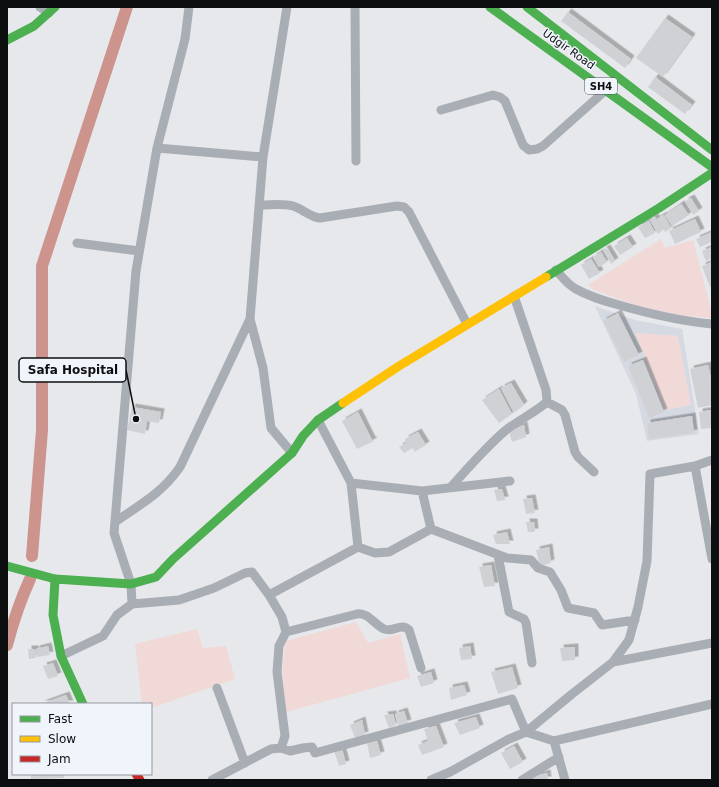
<svg xmlns="http://www.w3.org/2000/svg" width="719" height="787" font-family="'DejaVu Sans',sans-serif">
	<style>
		.built { fill: #d5dae2 }
		.green { fill: #f1d9d7 }
		.lines { fill: none; stroke-linecap: round; stroke-linejoin: round }
		.canal { stroke: #cd948e; stroke-width: 12 }
		.building { fill: #d0d1d4; filter: url(#shadow) }
		.street { stroke: #a9aeb5; stroke-width: 9 }
		.fast { stroke: #4caf50; stroke-width: 9 }
		.slow { stroke: #ffc107; stroke-width: 9 }
		.jam { stroke: #c62828; stroke-width: 9 }
		.labels { text-anchor: middle; stroke-width: 3; stroke-linejoin: round; paint-order: stroke }
		.shield { fill: #f0f4fb; stroke: #515356; stroke-width: 1 }
		.shield-label { font-size: 10px; font-weight: bold; fill: #0d0e10 }
		.street-label { font-size: 11px; fill: #0d0e10; stroke: #f0f4fb }
		.leader { fill: none; stroke: #0d0e10; stroke-width: 1.5 }
		.callout-dot { fill: #0d0e10; stroke: #f0f4fb; stroke-width: 1.5 }
		.callout { fill: #f0f4fb; stroke: #0d0e10; stroke-width: 1.5 }
		.callout-label { font-size: 12px; text-anchor: middle; font-weight: bold; fill: #0d0e10 }
	</style>
	<defs>
		<filter id="shadow"><feDropShadow dx="3.5" dy="-3.5" stdDeviation="0" flood-color="#0004"/></filter>
	</defs>
	<rect width="100%" height="100%" fill="#e6e8eb"/>
	<path class="built" d="M595 306 635 320 682 329 699 434 647 441 636 394Z"/>
	<path class="green" d="M661 239 665 248 693 240 712 313 711 318 678 315 635 305 592 289 588 285Z
		M635 333 678 336 691 405 666 410Z
		M356 622 368 643 400 634 410 678 286 712 282 671 286 641Z
		M197 629 203 648 226 646 235 679 151 708V704H142L135 644Z"/>
	<g class="lines">
		<path class="canal" d="M32 556 42 430V266L127 7
			M7 645C13 622 20 601 30 579"/>
	</g>
	<path class="building" d="M568 12 631 59 625 68 561 21Z
		M665 18 692 37 663 77 636 58Z
		M655 77 692 105 685 114 648 87Z
		M691 198 699 211 693 215 685 201Z
		M681 204 689 215 672 226 665 215Z
		M664 215 671 228 665 232 657 219Z
		M655 217 663 230 658 234 650 220Z
		M695 219 701 232 675 244 669 231Z
		M649 221 655 233 645 238 638 227Z
		M712 232V242L700 247 696 239Z
		M627 238 633 247 620 255 614 246Z
		M712 247V258L706 261 702 251Z
		M607 248 615 261 611 264 603 250Z
		M601 252 607 262 599 267 593 257Z
		M591 259 600 273 589 279 581 265Z
		M712 262V286L710 287 702 266Z
		M618 313 639 355 624 362 603 321Z
		M643 360 664 412 649 418 628 366Z
		M708 365 712 383V405L698 408 690 369Z
		M511 383 524 405 514 413 501 388Z
		M499 389 512 414 499 423 482 400Z
		M132 407 161 412 159 423 147 421 145 434 127 430Z
		M712 410V428L701 429 699 412Z
		M358 412 372 440 374 441 357 449 342 421Z
		M692 416 694 433 649 439 647 423Z
		M524 425 526 437 512 442 509 431Z
		M418 432 426 445 414 452 413 448 404 453 399 447 406 443 405 439Z
		M502 489 505 500 497 501 494 490Z
		M532 498 535 513 526 514 523 499Z
		M526 522H534L535 532H528Z
		M507 532 510 544H496L493 535Z
		M549 547 551 563 540 566 536 550Z
		M491 565 495 586 484 587 479 567Z
		M48 646 50 655 37 657 36 649Z
		M470 646 472 659 461 660 459 648Z
		M575 647V660L562 661 560 648Z
		M28 649H35L36 658 29 659Z
		M53 663 58 676 48 679 43 666Z
		M512 667 518 688 498 694 491 672Z
		M431 672 434 683 421 687 417 676Z
		M464 685 467 695 451 700 449 688Z
		M66 695 70 704H41Z
		M404 711 408 723 398 726 395 714Z
		M393 714 396 725 389 728 384 715Z
		M476 717 480 728 460 735 454 723Z
		M362 720 365 735 355 738 350 725Z
		M436 726 444 747 422 755 418 745 428 741 424 729Z
		M377 741 381 755 370 758 367 743Z
		M514 746 523 762 510 769 501 753Z
		M342 749 346 764 339 766 334 751Z
		M547 773 548 780H528V778Z
		M31 774H64V778L31 779Z"/>
	<g class="lines">
		<path class="street" d="M40 7 49 13
			M287 7 263 157 250 319 263 368 271 428 292 453
			M355 7 356 161
			M441 110 493 95 500 97 505 101 523 145 529 150 537 149 543 146 606 90
			M157 148 263 157
			M260 205C271 205 283 203 293 206 303 209 310 217 320 218L397 206 404 207 409 212 467 324
			M77 243 139 251
			M556 270C562 277 568 285 576 289 590 297 604 301 619 305 650 314 680 321 712 324
			M547 402 562 410 565 415 575 452 578 457 594 472
			M318 420 351 483 422 491 510 481
			M695 466 712 559
			M351 483 358 547
			M450 488C468 468 486 447 506 430 519 420 534 413 547 402L546 390 514 296
			M422 491 431 529 507 558 531 560 538 568 550 572 561 590 568 608 594 613 602 625 635 620
			M115 522C141 504 162 493 180 467L250 319
			M498 555 509 612 524 619 526 623 532 663
			M269 595 358 547 375 553 389 552 431 529
			M132 604 131 584 114 533 136 271 157 148 185 39 189 7
			M286 632 357 614C368 612 375 625 384 629 393 633 401 622 409 630L421 668
			M61 656 103 636 117 615 132 604 179 600 214 588 245 573 252 572 269 595 282 617 286 632 279 646 277 672 285 736 281 748
			M613 662 712 643
			M217 688 245 763
			M212 780 271 749 281 748 290 751 303 748 312 747 315 753 512 699 526 732 554 741
			M431 780 450 772 509 739 526 732 572 694 613 662 629 640 638 607 647 561 650 474 695 466 712 460
			M522 780 559 757
			M565 780 554 741 712 704"/>
		<path class="fast" d="M490 7 712 167
			M527 7 712 150
			M7 40 34 26 55 7
			M546 277 659 208 712 173
			M7 566 55 579 131 584 156 577 173 559 292 453 303 436 318 420 343 403
			M55 579 53 615 61 656 83 704"/>
		<path class="slow" d="M343 403 399 366 546 277"/>
		<path class="jam" d="M136 774 140 780"/>
	</g>
	<g class="labels">
		<rect class="shield" x="585" y="78" width="32" height="16" rx="3"/>
		<g class="shield-label">
			<text x="601" y="90">SH4</text>
		</g>
		<g class="street-label">
			<text transform="translate(569 49) rotate(35)" y="4">Udgir Road</text>
		</g>
	</g>
	<path class="leader" d="M136 419L126 370"/>
	<circle class="callout-dot" cx="136" cy="419" r="4"/>
	<rect class="callout" x="19" y="358" width="107" height="24" rx="4"/>
	<g class="callout-label">
		<text x="73" y="374">Safa Hospital</text>
	</g>
	<rect width="719" height="787" fill="none" stroke="#0d0e10" stroke-width="16"/>
	<rect x="12" y="703" width="140" height="72" fill="#f0f4fb" stroke="#95989d"/>
	<rect x="20" y="716" width="20" height="6" fill="#4caf50" stroke="#95989d"/>
	<text x="48" y="723" font-size="12" fill="#0d0e10">Fast</text>
	<rect x="20" y="736" width="20" height="6" fill="#ffc107" stroke="#95989d"/>
	<text x="48" y="743" font-size="12" fill="#0d0e10">Slow</text>
	<rect x="20" y="756" width="20" height="6" fill="#c62828" stroke="#95989d"/>
	<text x="48" y="763" font-size="12" fill="#0d0e10">Jam</text>
</svg>
